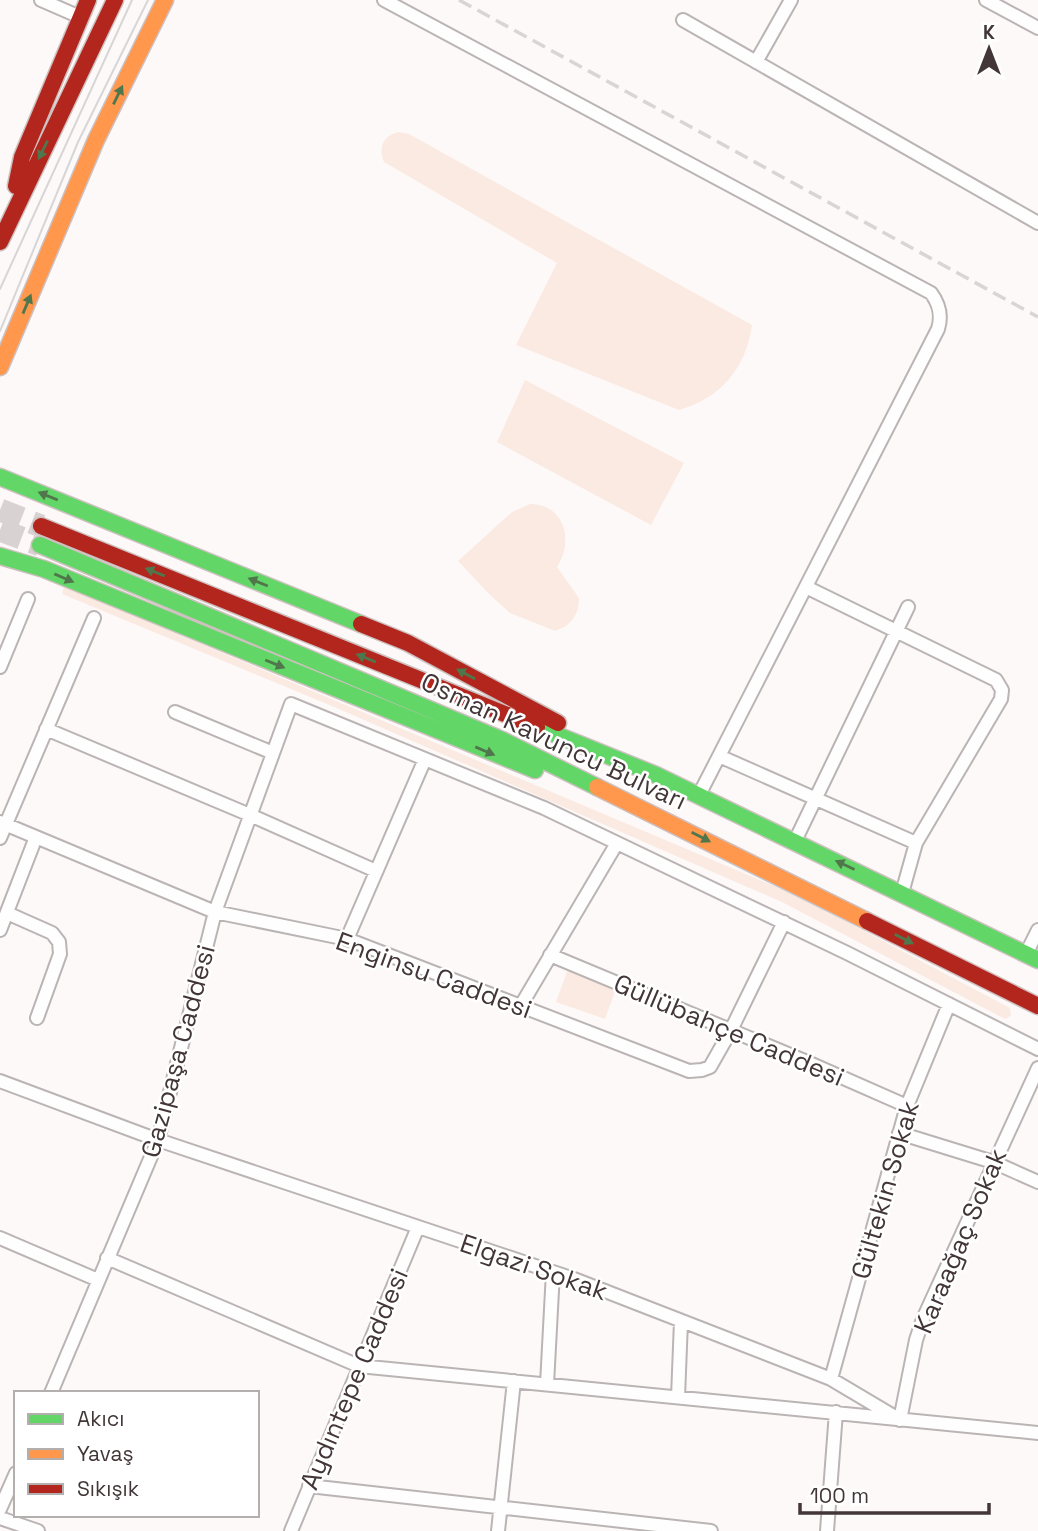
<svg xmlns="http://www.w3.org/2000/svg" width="1038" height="1531" font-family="'Space Grotesk',sans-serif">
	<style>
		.green { fill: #fbeae1 }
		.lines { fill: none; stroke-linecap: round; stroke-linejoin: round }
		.highway-tunnel { stroke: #d8d2d2; stroke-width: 23; stroke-dasharray: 23 11; stroke-linecap: butt }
		.street-casing { stroke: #bbb4b4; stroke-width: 16 }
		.fast-casing { stroke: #cdc0bf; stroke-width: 19 }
		.slow-casing { stroke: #cdc0bf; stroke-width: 19 }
		.jam-casing { stroke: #cdc0bf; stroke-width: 19 }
		.street { stroke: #fffefe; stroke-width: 12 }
		.fast { stroke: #63d668; stroke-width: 16 }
		.slow { stroke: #ff974d; stroke-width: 16 }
		.jam { stroke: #b3261e; stroke-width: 16 }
		.tram { stroke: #d7d5d5; stroke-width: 2 }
		.rail { stroke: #d7d5d5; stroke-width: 3.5; stroke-dasharray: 14 7; stroke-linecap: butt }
		.oneway { fill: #50764b }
		.labels { text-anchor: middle; stroke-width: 5; stroke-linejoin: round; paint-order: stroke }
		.street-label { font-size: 26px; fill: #433638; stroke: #fff }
	</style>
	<rect width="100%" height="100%" fill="#fdf9f9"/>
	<path class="green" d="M399 132 409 134 752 325C746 368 721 398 679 410L516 345 557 263 384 162C378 148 383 135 399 132Z
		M525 380 684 463 651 525 497 442Z
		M530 504C565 504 574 541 557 567L579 598C579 615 571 626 555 631L510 613 490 595 458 561 512 512Z
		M64 586 798 896 1010 1008 1011 1016 1005 1019 782 902 332 706 62 594Z
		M568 969 617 986 605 1019 556 1002Z"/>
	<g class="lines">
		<path class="highway-tunnel" d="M0 510 41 526
			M0 530 40 545"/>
		<defs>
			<path id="street" d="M41 0 80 17
				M384 0 931 293C940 305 942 316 938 329L699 795
				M986 0 1038 28
				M683 20 1038 223
				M756 62 791 0
				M806 587 996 680 1002 690 1001 699 916 843 902 893
				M0 667 28 599
				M175 712 273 753
				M46 729 250 815 376 871
				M719 756 916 843
				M0 822 215 912 347 939 689 1071 702 1070 710 1067 731 1030 784 922
				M0 838 94 618
				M795 841 908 607
				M7 913 52 933 59 942 60 954 37 1018
				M0 930 36 837
				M347 939 425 759
				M1026 954 1038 930
				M550 955 807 1062 907 1106
				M520 1007 617 843
				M0 1081 158 1140 574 1279 831 1379 900 1420
				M899 1133 993 1162 1038 1182
				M0 1238 98 1280
				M107 1258 359 1366 1038 1433
				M831 1379 907 1106 949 1004
				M547 1384 553 1272
				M51 1393 158 1140 215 912 291 704 544 808 847 953 1038 1049
				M678 1397 681 1321
				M900 1420 916 1340 923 1319 1038 1068
				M309 1486 711 1531
				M0 1509 16 1473
				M0 1518 38 1531
				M291 1531 418 1227
				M498 1531 514 1381
				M827 1531 836 1412"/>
			<path id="fast" d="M0 477 361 624
				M40 545 500 739 597 787
				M0 556 44 569 535 770
				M537 727 656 775 1038 960"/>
			<path id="slow" d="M0 367 96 140 165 0
				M597 787 867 921"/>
			<path id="jam" d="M16 186 22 157 88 0
				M0 242 115 0
				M41 526 537 727
				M361 624 408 643 558 723
				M867 921 1038 1006"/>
		</defs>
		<use href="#street" class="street-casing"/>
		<use href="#fast" class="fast-casing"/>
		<use href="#slow" class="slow-casing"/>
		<use href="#jam" class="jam-casing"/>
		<use href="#street" class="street"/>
		<use href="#fast" class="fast"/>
		<use href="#slow" class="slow"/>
		<use href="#jam" class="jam"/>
		<path class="tram" d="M0 289 132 0
			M0 331 78 142 148 0"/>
		<path class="rail" d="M459 0 1038 317"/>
	</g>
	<defs><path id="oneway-solid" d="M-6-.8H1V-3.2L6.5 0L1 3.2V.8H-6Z" transform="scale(1.75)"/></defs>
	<g class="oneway">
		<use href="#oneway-solid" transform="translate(118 95) rotate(-64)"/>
		<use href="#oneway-solid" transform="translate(43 150) rotate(116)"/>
		<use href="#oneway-solid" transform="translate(27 304) rotate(-67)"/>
		<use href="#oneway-solid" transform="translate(48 496) rotate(-158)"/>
		<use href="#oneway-solid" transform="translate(155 572) rotate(-158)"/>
		<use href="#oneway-solid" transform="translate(64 578) rotate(23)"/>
		<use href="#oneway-solid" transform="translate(258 582) rotate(-158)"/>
		<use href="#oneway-solid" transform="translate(366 658) rotate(-158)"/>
		<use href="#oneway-solid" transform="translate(275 664) rotate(22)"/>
		<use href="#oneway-solid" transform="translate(466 674) rotate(-152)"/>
		<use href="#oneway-solid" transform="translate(485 751) rotate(23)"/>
		<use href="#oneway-solid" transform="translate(701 837) rotate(27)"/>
		<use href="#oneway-solid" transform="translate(845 865) rotate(-155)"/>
		<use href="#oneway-solid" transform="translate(904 939) rotate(27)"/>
	</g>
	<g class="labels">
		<g class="street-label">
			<text transform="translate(554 741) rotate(25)" y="9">Osman Kavuncu Bulvarı</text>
			<text transform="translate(434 975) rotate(20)" y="9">Enginsu Caddesi</text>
			<text transform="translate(729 1030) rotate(23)" y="9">Güllübahçe Caddesi</text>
			<text transform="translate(178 1051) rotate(-75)" y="9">Gazipaşa Caddesi</text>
			<text transform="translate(885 1190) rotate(-74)" y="9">Gültekin Sokak</text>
			<text transform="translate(960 1241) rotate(-67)" y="9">Karaağaç Sokak</text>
			<text transform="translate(534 1267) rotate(19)" y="9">Elgazi Sokak</text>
			<text transform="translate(354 1379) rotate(-67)" y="9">Aydıntepe Caddesi</text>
		</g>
	</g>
	<rect x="14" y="1391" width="245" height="126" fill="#ffffff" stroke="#b4afaf" stroke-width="2"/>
	<rect x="28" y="1414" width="35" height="10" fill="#63d668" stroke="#b4afaf" stroke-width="2"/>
	<text x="77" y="1426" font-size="21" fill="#433638">Akıcı</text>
	<rect x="28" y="1449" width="35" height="10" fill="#ff974d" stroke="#b4afaf" stroke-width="2"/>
	<text x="77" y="1461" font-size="21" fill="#433638">Yavaş</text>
	<rect x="28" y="1484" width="35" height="10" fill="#b3261e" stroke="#b4afaf" stroke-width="2"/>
	<text x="77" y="1496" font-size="21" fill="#433638">Sıkışık</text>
	<g transform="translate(989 49)" stroke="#ffffff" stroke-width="5" paint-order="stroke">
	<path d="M0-5L12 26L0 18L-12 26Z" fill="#433638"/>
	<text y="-10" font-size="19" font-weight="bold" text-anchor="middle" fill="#433638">K</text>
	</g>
	<path d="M800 1503v10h189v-10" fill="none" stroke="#433638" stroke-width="3.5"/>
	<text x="810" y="1503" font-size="21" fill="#433638" stroke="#ffffff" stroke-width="5" paint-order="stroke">100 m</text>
</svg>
